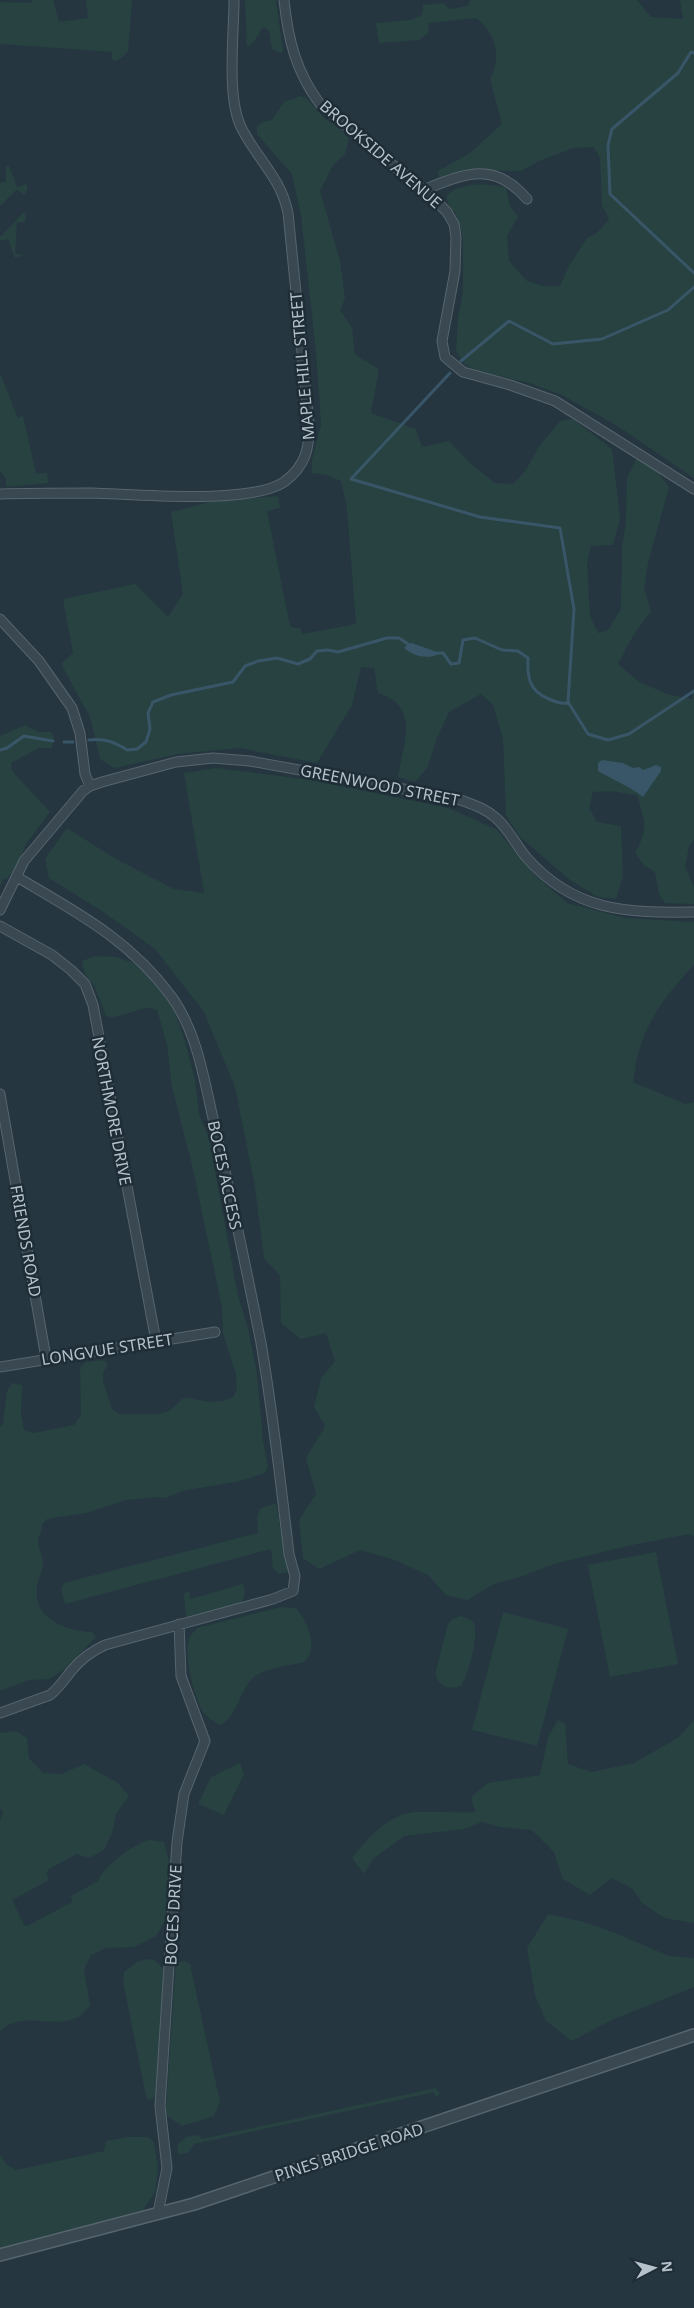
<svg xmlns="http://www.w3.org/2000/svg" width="694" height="2308" font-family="'Noto Sans',sans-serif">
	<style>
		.green { fill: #274240 }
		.water { fill: #395668 }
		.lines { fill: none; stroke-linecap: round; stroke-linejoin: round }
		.stream { stroke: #395668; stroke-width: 3 }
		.minor-casing { stroke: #57656e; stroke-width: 11 }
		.tertiary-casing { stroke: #57656e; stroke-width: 14 }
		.minor { stroke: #394851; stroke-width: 9 }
		.tertiary { stroke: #394851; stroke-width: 11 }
		.labels { text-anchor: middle; stroke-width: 5; stroke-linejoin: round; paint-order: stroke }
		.street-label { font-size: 16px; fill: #b6c2cb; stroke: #1e2d36 }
	</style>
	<rect width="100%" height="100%" fill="#253641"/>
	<path class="green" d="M32 0H53L59 22 88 18 86 0H132L128 51 123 57 115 61 112 59V52L0 44V2L31 3Z
		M245 0H276L283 51 281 53 272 49 269 31 264 27C257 33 255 45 247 46Z
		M471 0H637L651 17 683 19 680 0H694V478L616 425 562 395 526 382 478 371 464 364 456 351 458 318 463 292V238L456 214 448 204 446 196C460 182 489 183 506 188L510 207 518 216 507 236 509 261 527 281 543 286H560L569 266 587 238 597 233 609 219 602 205 600 158 594 147 573 148 539 161 521 171 463 170 439 179 438 171 470 153 502 124 490 79C502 58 496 32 476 18L429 23 428 33 419 40 379 43 376 23 410 20 422 15 423 5 443 3 450 9 467 6Z
		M301 96 306 98 325 119 338 126 349 138 345 154 333 165 320 191 340 261 345 299 340 310 352 328 355 355 379 369 371 413 416 429 422 447 449 441 471 464 495 483 513 484 526 470 538 448 560 421 573 419 612 449 620 519 613 545 591 546 587 565 590 616 598 633 608 630 621 609 622 548 626 521 627 478 637 457 656 470 669 487 648 563 644 588 651 611 633 636 618 664 639 682 670 695 692 699 694 690V839L689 847 685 867 694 887V904L665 903 659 894 655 872 644 865 635 853C649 828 645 822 637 795L610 791 593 792 589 808 597 822 621 826 623 877 616 899 598 897 570 880 519 836 506 815 503 738 493 705 481 694 449 712 436 740 428 767 415 782 398 777C403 745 421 706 378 693L374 668 361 667 352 705 317 763 239 748 178 754 114 768 100 759 90 717 61 664 73 653 63 599 135 584 168 617 183 594 171 512 210 502 278 496 280 508 267 511 290 626 294 628H300L302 634 356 624 347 508 341 481 327 475 312 473V460L321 425 316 351 301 215 292 174 257 134V126L263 122 272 120 284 102Z
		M9 166 17 187 27 184V190L24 195 17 189 0 206V183L6 182V167Z
		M23 213H26L25 222H17L15 253 23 255 15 258 8 239 0 241V237Z
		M0 373 18 418 23 416 36 474 47 473 48 483 6 487V478L0 471Z
		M25 725 39 732H51L54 737 52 748H39L11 763 12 771 50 812 26 844 18 866 6 879 4 878 0 886V736Z
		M217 768 311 780 448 808 496 829 534 874 567 903 625 918 694 922V965C672 988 649 1016 640 1048 636 1059 635 1071 633 1082L685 1104 694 1102V1537L690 1534 632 1545 557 1563 520 1577 492 1585 467 1600 446 1595 428 1575 392 1559 360 1550 319 1569 303 1558 299 1520 316 1494 306 1458 325 1426 314 1407 321 1379 335 1361 326 1333 301 1339 281 1323 280 1276 264 1258 255 1187 235 1087 204 1012 155 949 99 909 49 878 45 859 67 828 116 859 174 889 204 893 184 773Z
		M95 956 116 957 136 964 156 983 174 1010 185 1041 195 1080 199 1114 209 1138 238 1296 248 1328 257 1374 263 1441 268 1467 265 1473 240 1481 182 1491 166 1498 159 1497 126 1500 86 1513 47 1519 42 1524C43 1531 38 1535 38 1542 38 1549 43 1555 43 1561 43 1570 38 1579 37 1588 33 1619 66 1631 92 1632L96 1637 63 1670 49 1679 29 1680 0 1691V1427L3 1424 7 1391 12 1383 22 1385 21 1415 24 1430 34 1433 74 1425 81 1415 80 1368 86 1362 104 1360 108 1365 103 1372V1381L112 1409 120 1414H160L170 1410 182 1399 188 1398 210 1402 223 1401 233 1397 237 1389 236 1375 223 1333 222 1307 192 1165 172 1087 167 1044 157 1010C140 1003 123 1021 106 1016L95 987 85 974 82 961Z
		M276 1503 288 1572 280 1574 273 1569 271 1549 65 1604 61 1589 64 1583 258 1533 257 1517 260 1509Z
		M656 1552 678 1664 610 1677 588 1565Z
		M243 1584 245 1593 240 1608 189 1619 186 1616 184 1594 189 1591 190 1599Z
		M281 1607 296 1608C307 1621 320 1648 304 1662 289 1666 265 1668 253 1678 239 1691 237 1717 220 1725 214 1722 208 1718 204 1713 195 1700 182 1652 190 1637 191 1634 195 1631 197 1628Z
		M503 1612 568 1629 537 1746 472 1730Z
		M461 1616 473 1621C480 1635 469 1671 462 1685 449 1691 436 1687 436 1671L448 1624 453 1619Z
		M558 1720 565 1724 568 1764 591 1772 634 1763 679 1737 694 1720V1923L664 1918 642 1903 633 1889 612 1878 590 1895 563 1879 554 1852 532 1830 500 1827 482 1822 464 1829 404 1836 373 1859 364 1874 352 1858C368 1838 388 1814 416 1812 436 1811 456 1813 475 1812L471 1797 488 1783 540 1775 548 1737Z
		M16 1731 27 1738 29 1758 43 1773 61 1774 84 1764 118 1783 129 1796 116 1814 112 1833 104 1850 89 1858 77 1854 49 1869 46 1873 49 1880 12 1900 24 1925 27 1926 72 1902 71 1896 98 1881C103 1867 133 1844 149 1840 153 1840 160 1842 164 1842L169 1862 166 1919 156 1936 134 1947 106 1948 91 1955 84 1970 90 2005C68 2040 27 2005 0 2031V1821L3 1813 0 1808V1733Z
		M240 1763 244 1774 224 1815 198 1804 211 1777Z
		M548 1914 584 1922 615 1933 669 1956 694 1958V1987L612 2020 572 2041 546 2021 535 1995 527 1948Z
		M147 1959 154 1960 164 1969 156 2092 153 2099 149 2100 146 2096 123 1981 124 1972 137 1962Z
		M185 1961 190 1964 220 2102 214 2116 182 2126 166 2115V2107L176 1963Z
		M436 2088 440 2093 437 2098 433 2092 403 2099 194 2144 188 2153 179 2154 177 2151 178 2144 187 2137 198 2135 202 2139Z
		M126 2137H148L154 2142 158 2168 155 2192 143 2210 0 2250V2154L5 2163 16 2170 104 2151 106 2141Z"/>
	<path class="water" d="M412 643 437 652V655C426 659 413 656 404 648L408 644Z
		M602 760 623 763 633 768 639 767 643 770 656 765 661 767V771L643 797C629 786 613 780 598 771V763Z"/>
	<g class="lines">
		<path class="stream" d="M694 53 691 52 678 73 612 129 608 145 610 194 694 273
			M461 361 509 321 553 344 602 339 668 310 694 287
			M450 373 351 479 480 517 560 528 574 609 568 702 588 734 608 740 629 734 694 691
			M437 653H443L451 664 459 663 463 640 475 638 502 650 518 651 528 658C527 677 529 691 549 699 556 702 561 704 568 703
			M89 740C104 738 115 742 127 750L137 749 146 742 150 729 148 713 153 702 171 695 233 682 245 666 258 661 277 658 298 664 310 659 317 651 328 650 338 652 387 638H399L408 644
			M64 742H73
			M0 750 7 748 24 736 53 741"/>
		<defs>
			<path id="minor" d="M284 0C288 39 296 72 320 104L436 201 447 212 454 224 456 237 455 271 442 341 445 357 463 372 510 385 555 401 694 489
				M423 190C464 174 494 160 527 199
				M0 494C30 493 61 493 92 493 135 494 250 505 284 482 306 466 310 447 309 422L288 213C281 178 258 160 242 129 226 99 234 36 234 0
				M0 619 39 661 72 708 80 733 85 774 90 786
				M0 910 24 861 83 791 90 786 102 782 176 762 213 758 250 761 458 799C471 804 485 808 496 818 508 828 516 845 526 857 574 912 627 913 694 912
				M0 926 52 955 71 970 85 984 93 1005 156 1341
				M0 1094 46 1358
				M0 1367 215 1332
				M0 1713 50 1695C59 1688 64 1680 71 1671 80 1660 92 1651 105 1645L273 1599 293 1591 295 1576 289 1554C281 1484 273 1413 261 1343 247 1272 232 1201 216 1131 205 1087 199 1034 171 996 129 939 76 912 17 877
				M158 2213 167 2168 160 2106 177 1842 184 1794 205 1741 181 1676 179 1624"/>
			<path id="tertiary" d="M0 2255 194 2204 694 2035"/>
		</defs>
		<use href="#minor" class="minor-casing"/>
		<use href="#tertiary" class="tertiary-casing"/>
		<use href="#minor" class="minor"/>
		<use href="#tertiary" class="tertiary"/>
	</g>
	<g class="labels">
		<g class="street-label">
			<text transform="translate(381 154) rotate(41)" y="6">BROOKSIDE AVENUE</text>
			<text transform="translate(302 366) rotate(-95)" y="6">MAPLE HILL STREET</text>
			<text transform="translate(380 785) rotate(11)" y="6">GREENWOOD STREET</text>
			<text transform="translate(112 1111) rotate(79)" y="6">NORTHMORE DRIVE</text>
			<text transform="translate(225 1175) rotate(78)" y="6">BOCES ACCESS</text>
			<text transform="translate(26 1241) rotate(80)" y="6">FRIENDS ROAD</text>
			<text transform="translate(107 1349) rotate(-9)" y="6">LONGVUE STREET</text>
			<text transform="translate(173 1915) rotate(-87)" y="6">BOCES DRIVE</text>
			<text transform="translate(349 2152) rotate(-18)" y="6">PINES BRIDGE ROAD</text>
		</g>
	</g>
	<g transform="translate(654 2268) rotate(84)" stroke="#1e2d36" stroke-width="4" paint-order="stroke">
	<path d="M0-4L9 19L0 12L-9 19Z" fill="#b6c2cb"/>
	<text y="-8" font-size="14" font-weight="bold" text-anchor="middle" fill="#b6c2cb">N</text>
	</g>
</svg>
